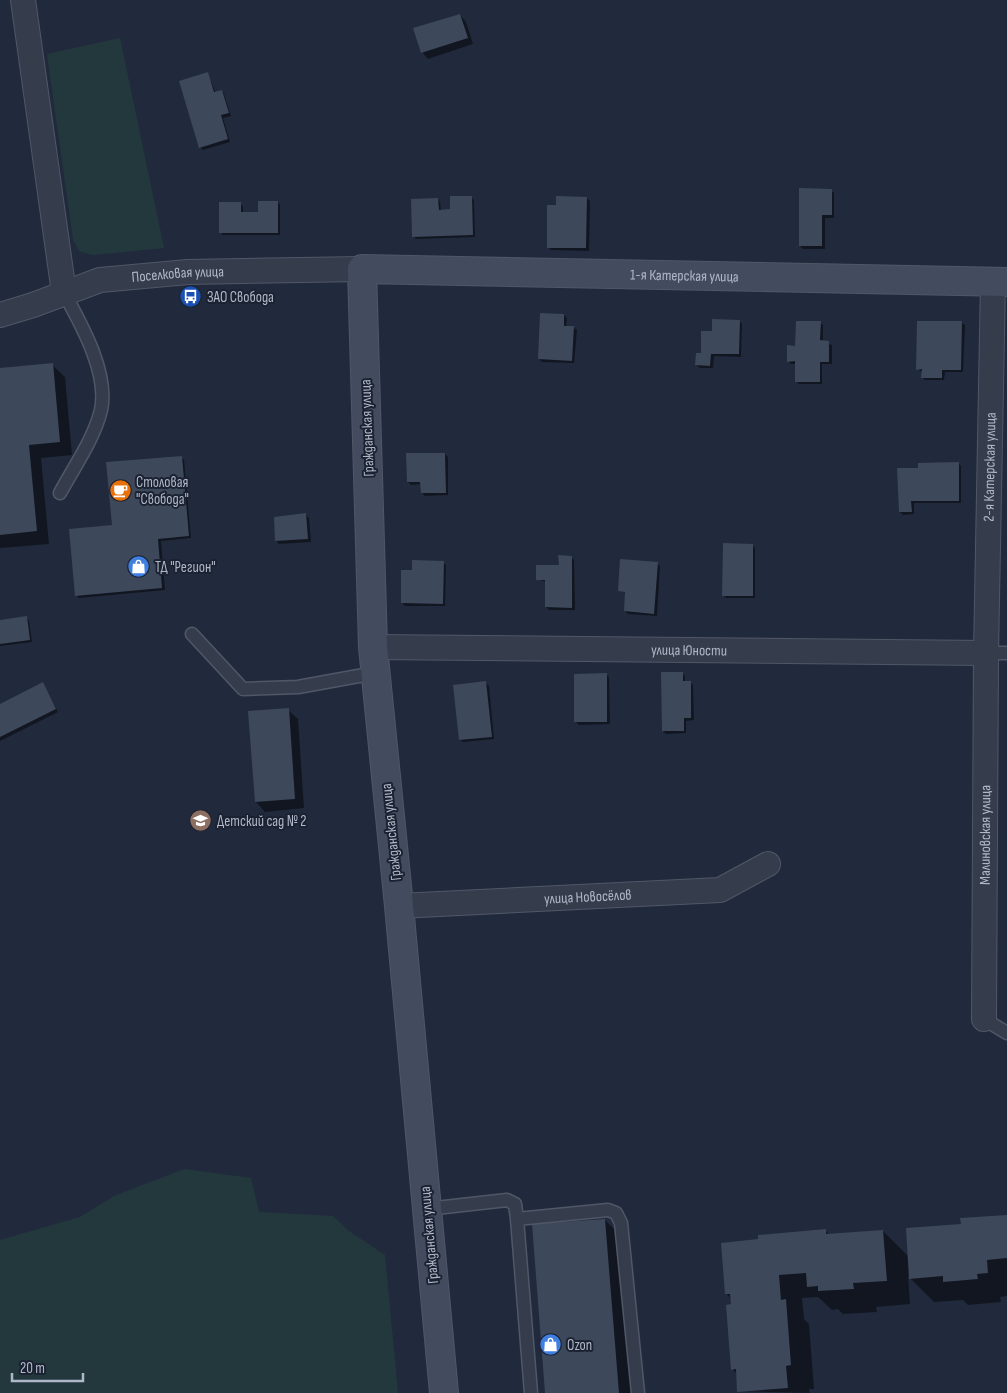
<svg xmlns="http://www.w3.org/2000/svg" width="1007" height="1393" font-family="'Sofia Sans Condensed',sans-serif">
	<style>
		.green { fill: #23383d }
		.shadow { fill: #0007 }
		.building { fill: #3d485b }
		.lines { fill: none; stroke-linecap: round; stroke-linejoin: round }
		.lane-casing { stroke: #505767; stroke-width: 15 }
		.street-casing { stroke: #505767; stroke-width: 26 }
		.secondary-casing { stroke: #505767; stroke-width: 30 }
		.lane { stroke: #353d4c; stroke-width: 12 }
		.street { stroke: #353d4c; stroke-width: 24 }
		.secondary { stroke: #434b5f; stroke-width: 28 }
		.labels { text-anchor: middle; stroke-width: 4; stroke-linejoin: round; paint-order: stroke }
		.street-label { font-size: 15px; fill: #b0b7c8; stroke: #1b2231 }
		.poi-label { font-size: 15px; fill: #b0b7c8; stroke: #1b2231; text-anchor: start }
	</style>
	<rect width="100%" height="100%" fill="#212a3c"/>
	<path class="green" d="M120 38 164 248 93 255 79 251 73 239 47 54Z
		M184 1169 251 1178 259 1212 333 1216 349 1231 385 1255 398 1393H0V1240L80 1217 114 1196Z"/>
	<path class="shadow" d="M460 15 466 22 473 44 428 59 422 52Z
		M208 74 216 93 222 91 224 94 231 116 223 118 230 142 203 150 200 147Z
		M831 190 834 193V218H825V249H803L800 246Z
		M471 197 474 200 475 237 416 239 414 236 438 199 440 202 441 211 451 210Z
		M587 198 590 201 589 251 551 250 548 247 557 206Z
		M278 202 280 205V235H223L220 232 240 204 243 206V214H259Z
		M564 315 567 318 566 327 574 328 577 330 574 363 542 362 539 359Z
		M740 321 742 324 741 357 714 356 713 368H700L697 365 702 355Z
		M821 323 823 325V342L832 345V364H822V384H799L796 381V364H791L788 361 797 347Z
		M962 323 965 325 963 372H945L944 380H925L922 377 923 372 917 369Z
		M52 365 65 377 72 455 41 458 49 544 0 548V370Z
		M445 454 448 457V495L425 496 422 493V484L411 485 408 482Z
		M181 457 184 460 191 538 161 541 165 590 79 598 76 595 113 527Z
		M959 464 961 466V503H914V514L903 515 900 512 920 469Z
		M306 515 309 518 311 542 279 544 276 541Z
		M752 545 755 548V598H726L723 595Z
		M571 557 574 560 575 610H549L546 607V582L538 579 560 567Z
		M443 562 446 565 445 606H405L402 603Z
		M657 563 660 566 657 616 628 614 625 611 627 594 620 590Z
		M27 618 29 621 32 642 0 646V621Z
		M682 673 685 676V683H691L693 685 694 720 686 721V733L666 734 663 731Z
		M607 675 609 677 610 724 579 725 576 722Z
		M486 683 489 686 494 739 463 742 460 740Z
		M43 684 58 712 0 741V706Z
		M288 710 298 719 304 808 265 812 256 802Z
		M1007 1216V1296L1000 1297 1001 1302 968 1305 963 1300 934 1302 908 1276 910 1304 876 1307 877 1312 843 1314 838 1309 832 1310 818 1297 802 1298 804 1319 809 1324 814 1389H809L810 1393 738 1391 737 1374 732 1369 731 1299 726 1293 825 1231 830 1235 883 1231 909 1257 962 1225Z
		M605 1220 623 1238 635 1393H546Z"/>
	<path class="building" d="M460 14 468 38 421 53 413 28Z
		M208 72 214 92 222 90 229 113 221 115 228 139 199 148 179 81Z
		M799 188 832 189V215H822V246H799Z
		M450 196H472L473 235 412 237 411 199 438 198 439 210 450 209Z
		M556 196 587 197 586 248H547V205H556Z
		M258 201H278V233H219V202H241V212H258Z
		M540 313 564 314V326H574L572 361 538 359Z
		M712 319 740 320 739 354H711L710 366 695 365 696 353H701V331H712Z
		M796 321H821L820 340 829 341V362H820V382H795V361L787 362V345L795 346Z
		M917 321H962L961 370H942V378H921L922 369 916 370Z
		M53 363 60 442 29 445 37 531 0 535V368Z
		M406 453H445L446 493H421L420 482H407Z
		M182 456 189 536 158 539 162 588 75 596 69 529 112 525 106 462Z
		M959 462V501H911L912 512H899L897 468H918V463Z
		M306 513 308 539 275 541 274 517Z
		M723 543 753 544V596H722Z
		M558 555 572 556V608L545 607V580H536V565H559Z
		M620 559 658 562 654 614 624 611 625 592 618 591Z
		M412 560 444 561 443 604 401 603V570H412Z
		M27 616 30 640 0 644V620Z
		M661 672H683V681H691V718H684V731H662Z
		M607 673V722H574V674Z
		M486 681 492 737 459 740 453 685Z
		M43 682 56 709 0 737V704Z
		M289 708 295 799 255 802 248 711Z
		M1007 1215V1258L987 1260 988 1273 977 1274 978 1279 943 1282V1276L909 1279 906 1228 961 1224 960 1218Z
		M605 1219 619 1393H545L532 1224Z
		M826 1229V1234L883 1230 887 1281 853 1283 854 1289 818 1291V1286L807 1287 806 1273 779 1275 781 1300 786 1299 791 1365 786 1366 788 1388 737 1392 736 1369 731 1370 726 1305 731 1304 730 1294H725L721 1243 758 1239V1235Z"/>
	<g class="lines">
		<defs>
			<path id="lane" d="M60 493C74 467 94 439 101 410 109 373 81 324 64 293
				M192 634 243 689 298 687 375 673
				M986 653H1007
				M984 1019 1007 1033
				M427 1209 507 1200 515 1204 517 1219 608 1210 616 1213 621 1223 638 1393
				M517 1219 531 1393"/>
			<g id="street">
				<path d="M23 0 64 293"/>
				<path id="s1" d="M0 315 33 305 100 280 188 272 362 269"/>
				<path id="s2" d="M373 647 986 653"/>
				<path id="s3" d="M399 906 720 890 768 864"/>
				<path id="s4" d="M984 1019 986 653 993 281"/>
			</g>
			<g id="secondary">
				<path id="s5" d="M444 1393 399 906 373 647 362 269 1007 282"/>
			</g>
		</defs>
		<use href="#lane" class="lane-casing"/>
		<use href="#street" class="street-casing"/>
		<use href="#secondary" class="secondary-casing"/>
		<use href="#lane" class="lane"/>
		<use href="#street" class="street"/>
		<use href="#secondary" class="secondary"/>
	</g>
	<defs>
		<symbol id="bus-disc" viewBox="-11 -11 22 22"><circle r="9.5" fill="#1a4fb4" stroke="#1b2231"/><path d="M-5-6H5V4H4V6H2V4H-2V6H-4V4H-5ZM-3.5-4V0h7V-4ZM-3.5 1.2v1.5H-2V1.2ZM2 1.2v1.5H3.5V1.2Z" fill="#fff"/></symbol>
		<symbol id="cafe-disc" viewBox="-11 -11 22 22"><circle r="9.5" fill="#e8710a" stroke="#1b2231"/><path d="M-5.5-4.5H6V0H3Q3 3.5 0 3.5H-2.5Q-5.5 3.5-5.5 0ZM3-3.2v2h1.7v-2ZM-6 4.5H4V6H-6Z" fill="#fff"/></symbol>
		<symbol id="shop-disc" viewBox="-11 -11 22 22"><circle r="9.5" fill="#3f7fe0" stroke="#1b2231"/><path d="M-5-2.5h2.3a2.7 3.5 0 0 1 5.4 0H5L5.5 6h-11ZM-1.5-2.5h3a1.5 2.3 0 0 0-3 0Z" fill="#fff"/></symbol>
		<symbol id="school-disc" viewBox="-11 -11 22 22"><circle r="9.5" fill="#8d6e63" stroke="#1b2231"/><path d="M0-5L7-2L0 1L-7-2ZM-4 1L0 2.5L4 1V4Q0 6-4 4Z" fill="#fff"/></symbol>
	</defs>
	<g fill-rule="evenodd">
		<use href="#bus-disc" x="178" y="284" width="25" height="25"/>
		<use href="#cafe-disc" x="108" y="478" width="25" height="25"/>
		<use href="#shop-disc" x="126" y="554" width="25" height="25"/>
		<use href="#school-disc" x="188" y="808" width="25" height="25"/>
		<use href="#shop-disc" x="538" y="1332" width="25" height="25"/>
	</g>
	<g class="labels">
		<g class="street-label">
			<text dy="5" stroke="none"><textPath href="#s1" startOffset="184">Поселковая улица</textPath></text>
			<text dy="5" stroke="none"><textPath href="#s5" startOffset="1450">1-я Катерская улица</textPath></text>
			<text transform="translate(367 428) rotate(-92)" y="5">Гражданская улица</text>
			<text dy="5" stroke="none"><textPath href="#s4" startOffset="552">2-я Катерская улица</textPath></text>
			<text dy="5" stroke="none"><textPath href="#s2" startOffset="316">улица Юности</textPath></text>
			<text transform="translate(391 832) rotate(-96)" y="5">Гражданская улица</text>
			<text dy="5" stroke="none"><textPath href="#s4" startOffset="184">Малиновская улица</textPath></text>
			<text dy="5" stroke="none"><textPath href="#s3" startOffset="189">улица Новосёлов</textPath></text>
			<text transform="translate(429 1235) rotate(-95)" y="5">Гражданская улица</text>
		</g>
		<g class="poi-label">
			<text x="207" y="302">ЗАО Свобода</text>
			<text x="136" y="487">Столовая<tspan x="136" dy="17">"Свобода"</tspan></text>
			<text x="155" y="572">ТД "Регион"</text>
			<text x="217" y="826">Детский сад № 2</text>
			<text x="567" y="1350">Ozon</text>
		</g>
	</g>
	<path d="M12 1373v8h71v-8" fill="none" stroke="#b0b7c8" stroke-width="2.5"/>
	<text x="20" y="1373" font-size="15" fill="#b0b7c8" stroke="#1b2231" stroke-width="4" paint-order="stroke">20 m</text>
</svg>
